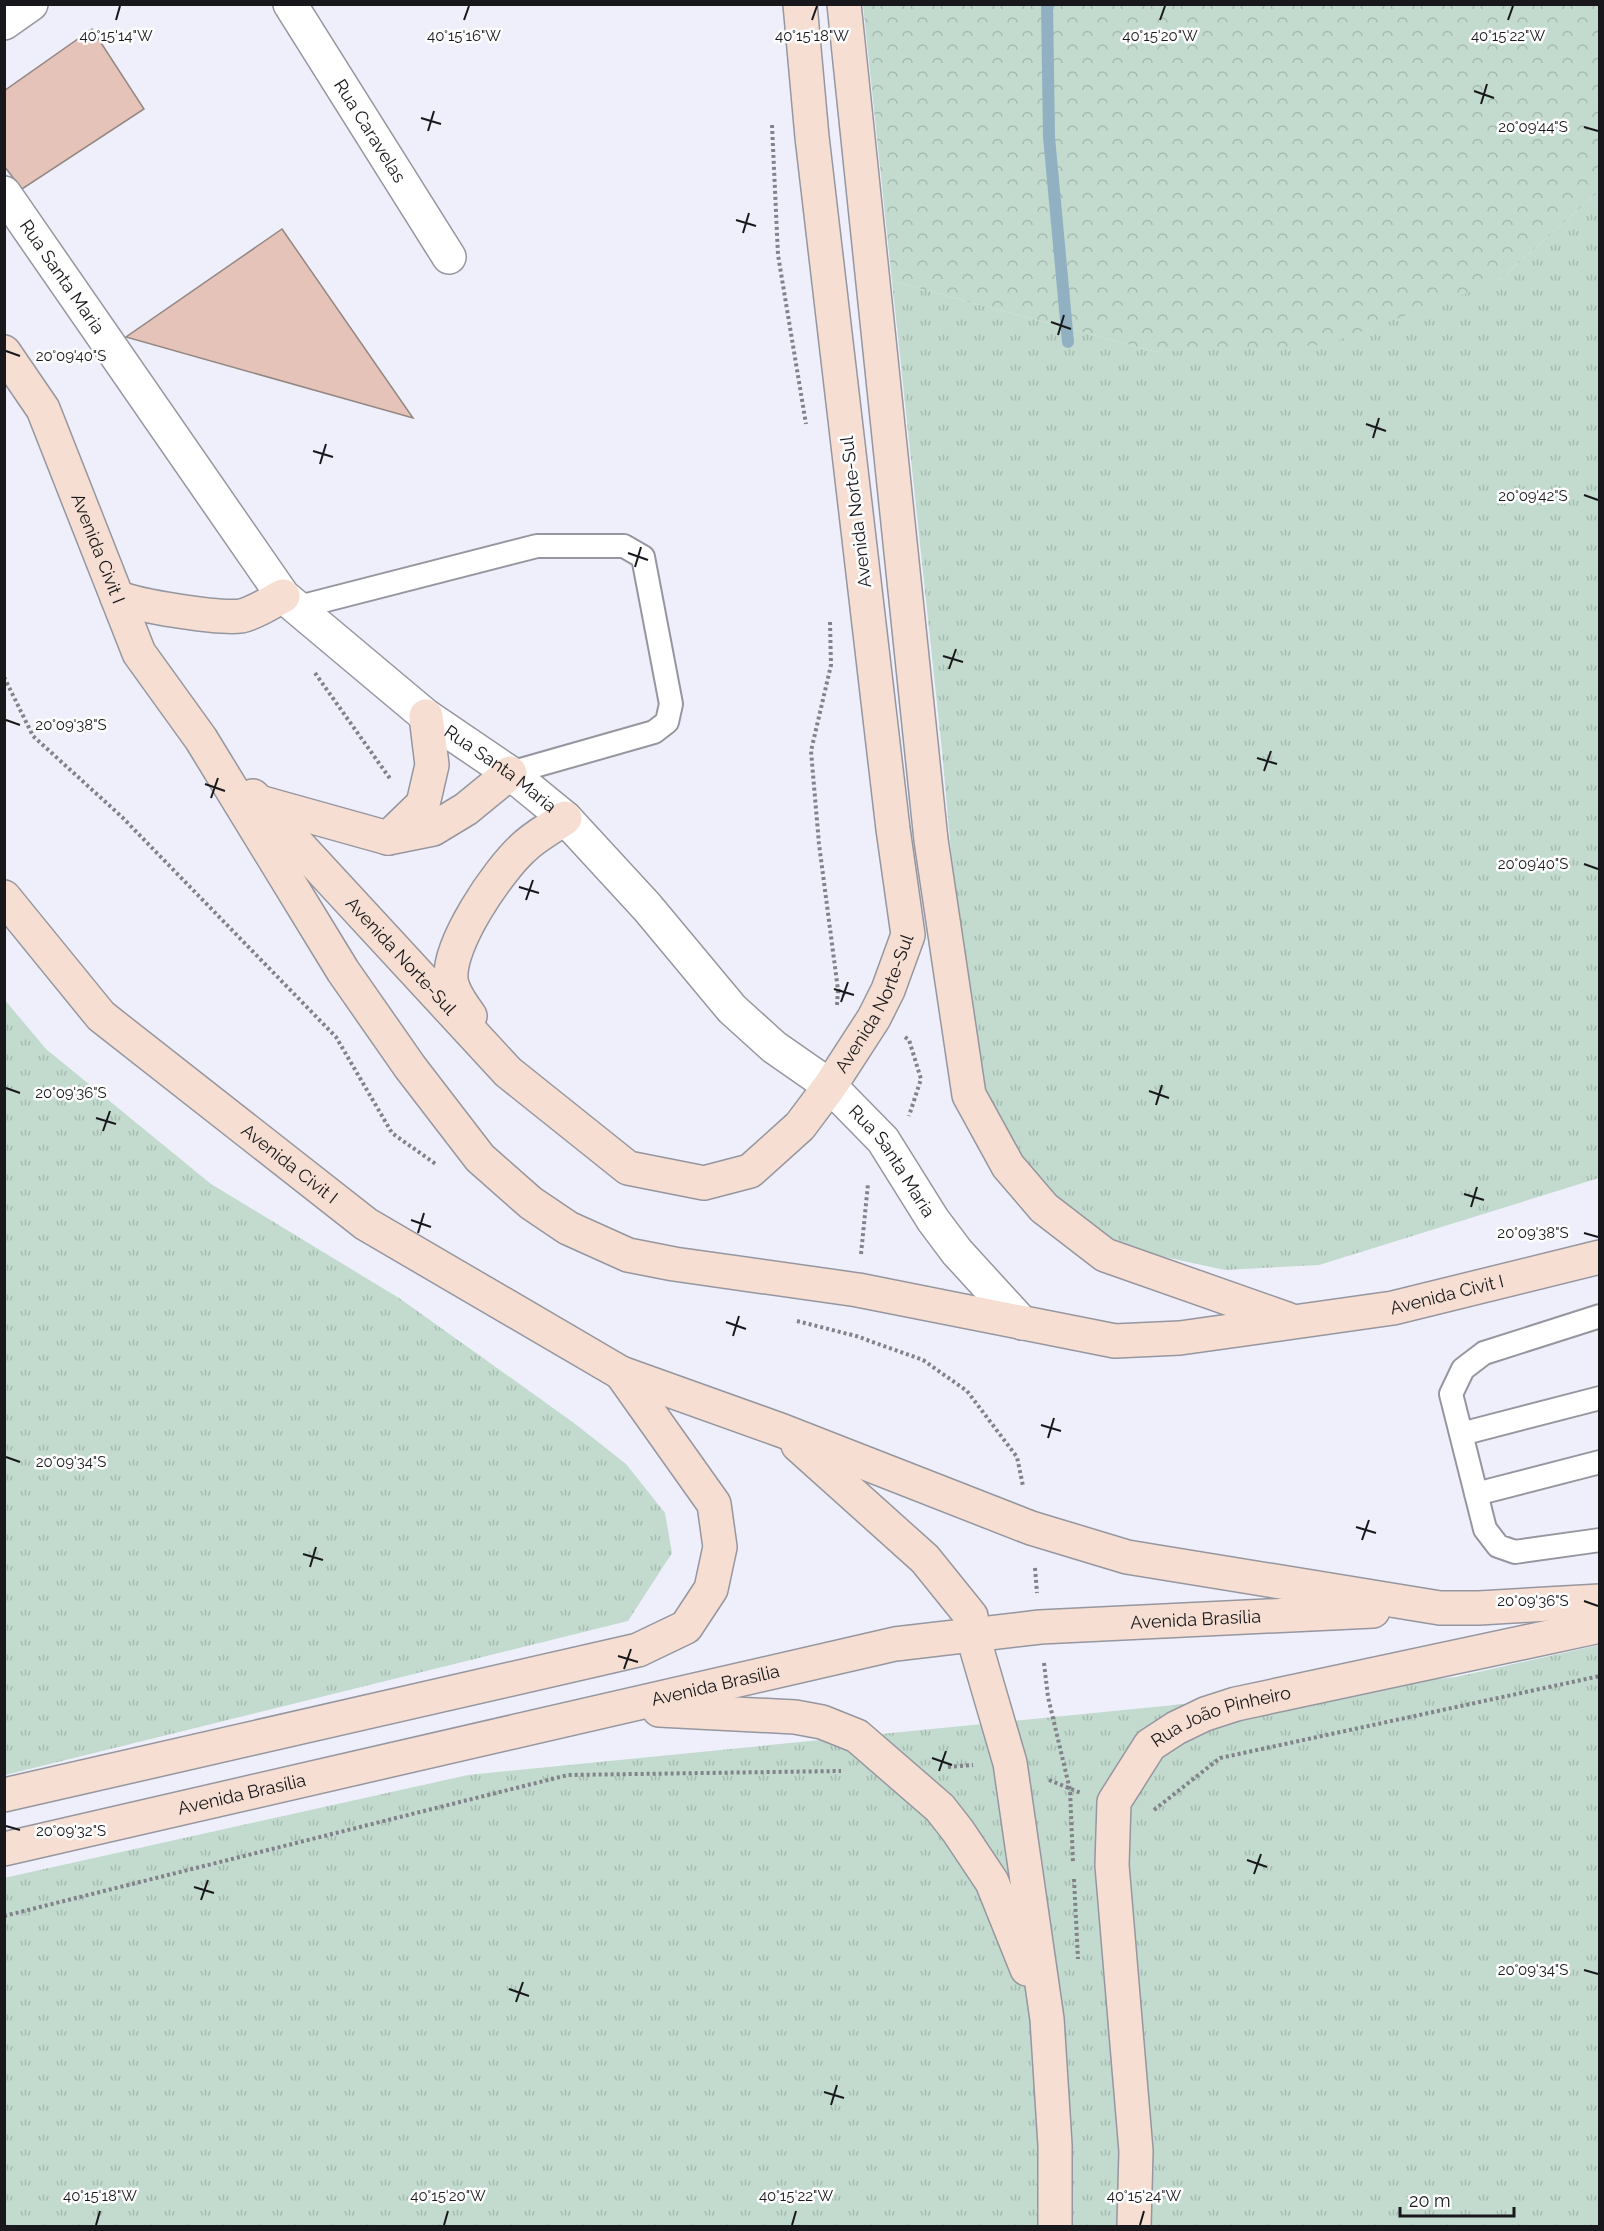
<svg xmlns="http://www.w3.org/2000/svg" width="1604" height="2231" font-family="Raleway,sans-serif">
	<style>
		.grass { fill: url(#grass-tufts) }
		.forest { fill: url(#forest-crowns) }
		.lines { fill: none; stroke-linecap: round; stroke-linejoin: round }
		.stream { stroke: #91b1c3; stroke-width: 12 }
		.building { fill: #e6c3b9; stroke: #938783; stroke-width: 1.5 }
		.lane-casing { stroke: #9696a0; stroke-width: 26 }
		.street-casing { stroke: #9696a0; stroke-width: 36 }
		.secondary-casing { stroke: #9696a0; stroke-width: 36 }
		.path { stroke: #82838a; stroke-width: 4; stroke-dasharray: 3 3; stroke-linecap: butt }
		.lane { stroke: #fff; stroke-width: 22 }
		.street { stroke: #fff; stroke-width: 33 }
		.secondary { stroke: #f6dfd2; stroke-width: 33 }
		.ticks { fill: none; stroke: #18181c; stroke-width: 2 }
		.labels { text-anchor: middle; stroke-width: 5; stroke-linejoin: round; paint-order: stroke }
		.street-label { font-size: 18px; fill: #18181c; stroke: #fdfdfd }
		.ticks-label { font-size: 15px; text-anchor: middle; fill: #18181c; stroke: #fdfdfd; stroke-width: 5; stroke-linejoin: round; paint-order: stroke }
	</style>
	<defs>
		<pattern id="grass-tufts" width="24" height="20" patternUnits="userSpaceOnUse" patternTransform="scale(1.5)"><rect width="24" height="20" fill="#c2dbce"/><path d="M3 7l-1-3M5 7V3M7 7l1-3M15 17l-1-3M17 17v-4M19 17l1-3" fill="none" stroke="#a6bbb0"/></pattern>
		<pattern id="forest-crowns" width="20" height="18" patternUnits="userSpaceOnUse" patternTransform="scale(1.5)"><rect width="20" height="18" fill="#c2dbce"/><path d="M2 6a3 3 0 1 1 6 0M12 15a3 3 0 1 1 6 0" fill="none" stroke="#a6bbb0"/></pattern>
	</defs>
	<rect width="100%" height="100%" fill="#eeeffa"/>
	<path class="grass" d="M1599 191V1178L1319 1265 1225 1270 1160 1256 1090 1231 1033 1183 970 1066 942 751 892 281 1156 352 1497 282Z
		M4 999 46 1049 211 1184 399 1298 574 1423 626 1464 665 1513 672 1553 628 1621 5 1775Z
		M1599 1645V2226H5L4 1878 468 1775 1456 1677Z"/>
	<path class="forest" d="M863 5H1599V191L1497 282 1325 345 1156 352 892 281Z"/>
	<g class="lines">
		<path class="stream" d="M1047 4 1049 137 1068 342"/>
	</g>
	<path class="building" d="M92 29 144 109 22 189 4 166V91Z
		M282 229 413 418 126 337Z"/>
	<g class="lines">
		<defs>
			<path id="lane" d="M299 607 537 546H624L643 557 671 704 667 722 654 732 510 773
				M1600 1316 1484 1353 1463 1369 1451 1394 1485 1529 1498 1546 1515 1552 1600 1540
				M1461 1434 1600 1398
				M1476 1494 1600 1462"/>
			<g id="street">
				<path id="s1" d="M290 4 449 257"/>
				<path d="M4 23 31 4"/>
				<path id="s2" d="M4 193 283 596 426 716 510 773 565 818 647 907 732 1009 774 1047 830 1086 883 1140 933 1220 957 1252 1022 1323"/>
			</g>
			<g id="secondary">
				<path d="M844 4 931 840 969 1095 1008 1166 1044 1208 1105 1255 1287 1319"/>
				<path id="s3" d="M4 352 43 409 139 653 201 739 343 971 410 1067 480 1158 531 1203 568 1228 628 1255 674 1264 858 1290 1115 1341 1180 1338 1393 1308 1600 1257"/>
				<path d="M117 597C137 606 219 619 241 616 255 613 271 602 283 596"/>
				<path id="s4" d="M253 796 508 1072 628 1168 704 1183 750 1171 800 1126 830 1086 874 1018 888 990 908 935 893 829 812 137 800 4"/>
				<path d="M259 802 388 838 423 804 432 765 426 716"/>
				<path d="M388 838 433 829 466 809 510 773"/>
				<path id="s5" d="M4 897 101 1016 366 1224 621 1373 783 1431 1031 1528 1127 1557 1440 1608H1479L1600 1601"/>
				<path d="M470 1016C463 1006 452 992 451 979 448 944 497 872 523 848 535 836 551 828 565 818"/>
				<path d="M798 1445 925 1559 971 1616 972 1633 1010 1763 1047 2019 1055 2145V2226"/>
				<path d="M659 1710 795 1717 822 1722 857 1736 940 1808 958 1831 992 1882 1027 1969"/>
				<path d="M4 1795 638 1650 686 1627 711 1589 720 1547 714 1504 621 1373"/>
				<path id="s6" d="M4 1849 895 1644 1040 1627 1373 1611"/>
				<path id="s7" d="M1134 2226 1136 2151 1112 1865 1114 1802 1150 1745 1176 1728 1205 1714 1236 1704 1600 1626"/>
			</g>
		</defs>
		<use href="#lane" class="lane-casing"/>
		<use href="#street" class="street-casing"/>
		<use href="#secondary" class="secondary-casing"/>
		<path class="path" d="M772 125 778 255 806 424
			M830 622 831 665 811 751 819 844 838 990 845 995
			M315 673 391 780
			M4 677 33 736 122 817 336 1037 392 1133 437 1165
			M837 1005 838 990
			M905 1037 909 1040 921 1079 909 1116
			M861 1254 868 1184
			M797 1321 856 1336 923 1360 967 1391 1017 1457 1023 1486
			M1035 1568 1037 1593
			M1044 1663 1048 1697 1070 1790 1073 1863
			M948 1767 973 1765
			M1049 1780 1081 1793
			M1154 1810 1220 1758 1600 1676
			M1074 1879 1078 1959
			M4 1916 568 1775 841 1771"/>
		<use href="#lane" class="lane"/>
		<use href="#street" class="street"/>
		<use href="#secondary" class="secondary"/>
	</g>
	<path class="ticks" d="M116 20 120 6M464 20 469 6M812 20 817 6M1160 20 1165 6M1508 20 1513 6M1474 91 1494 98M1481 104 1487 84M421 118 441 124M1584 127 1598 131M428 131 434 111M736 220 756 226M743 233 749 213M1051 322 1071 329M1058 335 1064 315M6 351 20 356M1366 424 1386 431M1373 438 1379 418M313 451 333 457M320 464 326 444M1584 495 1598 500M628 553 648 560M635 567 641 547M943 656 963 662M949 669 956 649M6 720 20 725M1257 758 1277 764M1264 771 1271 751M205 784 225 791M211 798 218 778M1584 864 1598 869M519 887 539 893M526 900 533 880M834 989 854 995M841 1002 848 982M6 1088 20 1093M1149 1091 1169 1098M1156 1105 1162 1085M96 1118 116 1124M103 1131 110 1111M1464 1194 1484 1200M1471 1207 1477 1187M411 1220 431 1227M418 1233 424 1213M1584 1233 1598 1237M726 1322 746 1329M733 1336 739 1316M1041 1425 1061 1431M1048 1438 1054 1418M6 1457 20 1462M1356 1527 1376 1533M1362 1540 1369 1520M303 1554 323 1560M310 1567 316 1547M1584 1601 1598 1606M618 1656 638 1662M624 1669 631 1649M932 1758 952 1765M939 1771 946 1751M6 1826 20 1830M1247 1860 1267 1867M1254 1874 1261 1854M194 1887 214 1893M201 1900 208 1880M1584 1970 1598 1974M509 1989 529 1996M516 2002 523 1982M824 2092 844 2098M831 2105 837 2085M96 2225 100 2211M444 2225 448 2211M792 2225 796 2211M1140 2225 1144 2211"/>
	<g class="labels">
		<g class="street-label">
			<text dy="6" stroke="none"><textPath href="#s1" startOffset="150">Rua Caravelas</textPath></text>
			<text dy="6" stroke="none"><textPath href="#s2" startOffset="102">Rua Santa Maria</textPath></text>
			<text transform="translate(856 512) rotate(-97)" y="6">Avenida Norte-Sul</text>
			<text dy="6" stroke="none"><textPath href="#s3" startOffset="219">Avenida Civit I</textPath></text>
			<text dy="6" stroke="none"><textPath href="#s2" startOffset="768">Rua Santa Maria</textPath></text>
			<text dy="6" stroke="none"><textPath href="#s4" startOffset="218">Avenida Norte-Sul</textPath></text>
			<text dy="6" stroke="none"><textPath href="#s4" startOffset="866">Avenida Norte-Sul</textPath></text>
			<text dy="6" stroke="none"><textPath href="#s2" startOffset="1326">Rua Santa Maria</textPath></text>
			<text dy="6" stroke="none"><textPath href="#s5" startOffset="393">Avenida Civit I</textPath></text>
			<text dy="6" stroke="none"><textPath href="#s3" startOffset="1950">Avenida Civit I</textPath></text>
			<text dy="6" stroke="none"><textPath href="#s6" startOffset="1216">Avenida Brasília</textPath></text>
			<text dy="6" stroke="none"><textPath href="#s6" startOffset="730">Avenida Brasília</textPath></text>
			<text dy="6" stroke="none"><textPath href="#s7" startOffset="570">Rua João Pinheiro</textPath></text>
			<text dy="6" stroke="none"><textPath href="#s6" startOffset="244">Avenida Brasília</textPath></text>
		</g>
	</g>
	<g class="ticks-label">
		<text x="116" y="41">40°15'14"W</text>
		<text x="464" y="41">40°15'16"W</text>
		<text x="812" y="41">40°15'18"W</text>
		<text x="1160" y="41">40°15'20"W</text>
		<text x="1508" y="41">40°15'22"W</text>
		<text x="1533" y="132">20°09'44"S</text>
		<text x="71" y="361">20°09'40"S</text>
		<text x="1533" y="501">20°09'42"S</text>
		<text x="71" y="730">20°09'38"S</text>
		<text x="1533" y="869">20°09'40"S</text>
		<text x="71" y="1098">20°09'36"S</text>
		<text x="1533" y="1238">20°09'38"S</text>
		<text x="71" y="1467">20°09'34"S</text>
		<text x="1533" y="1606">20°09'36"S</text>
		<text x="71" y="1836">20°09'32"S</text>
		<text x="1533" y="1975">20°09'34"S</text>
		<text x="100" y="2201">40°15'18"W</text>
		<text x="448" y="2201">40°15'20"W</text>
		<text x="796" y="2201">40°15'22"W</text>
		<text x="1144" y="2201">40°15'24"W</text>
	</g>
	<rect width="1604" height="2231" fill="none" stroke="#18181c" stroke-width="12"/>
	<path d="M1400 2207v9h114v-9" fill="none" stroke="#18181c" stroke-width="3"/>
	<text x="1409" y="2207" font-size="18" fill="#18181c" stroke="#fdfdfd" stroke-width="4.5" paint-order="stroke">20 m</text>
</svg>
